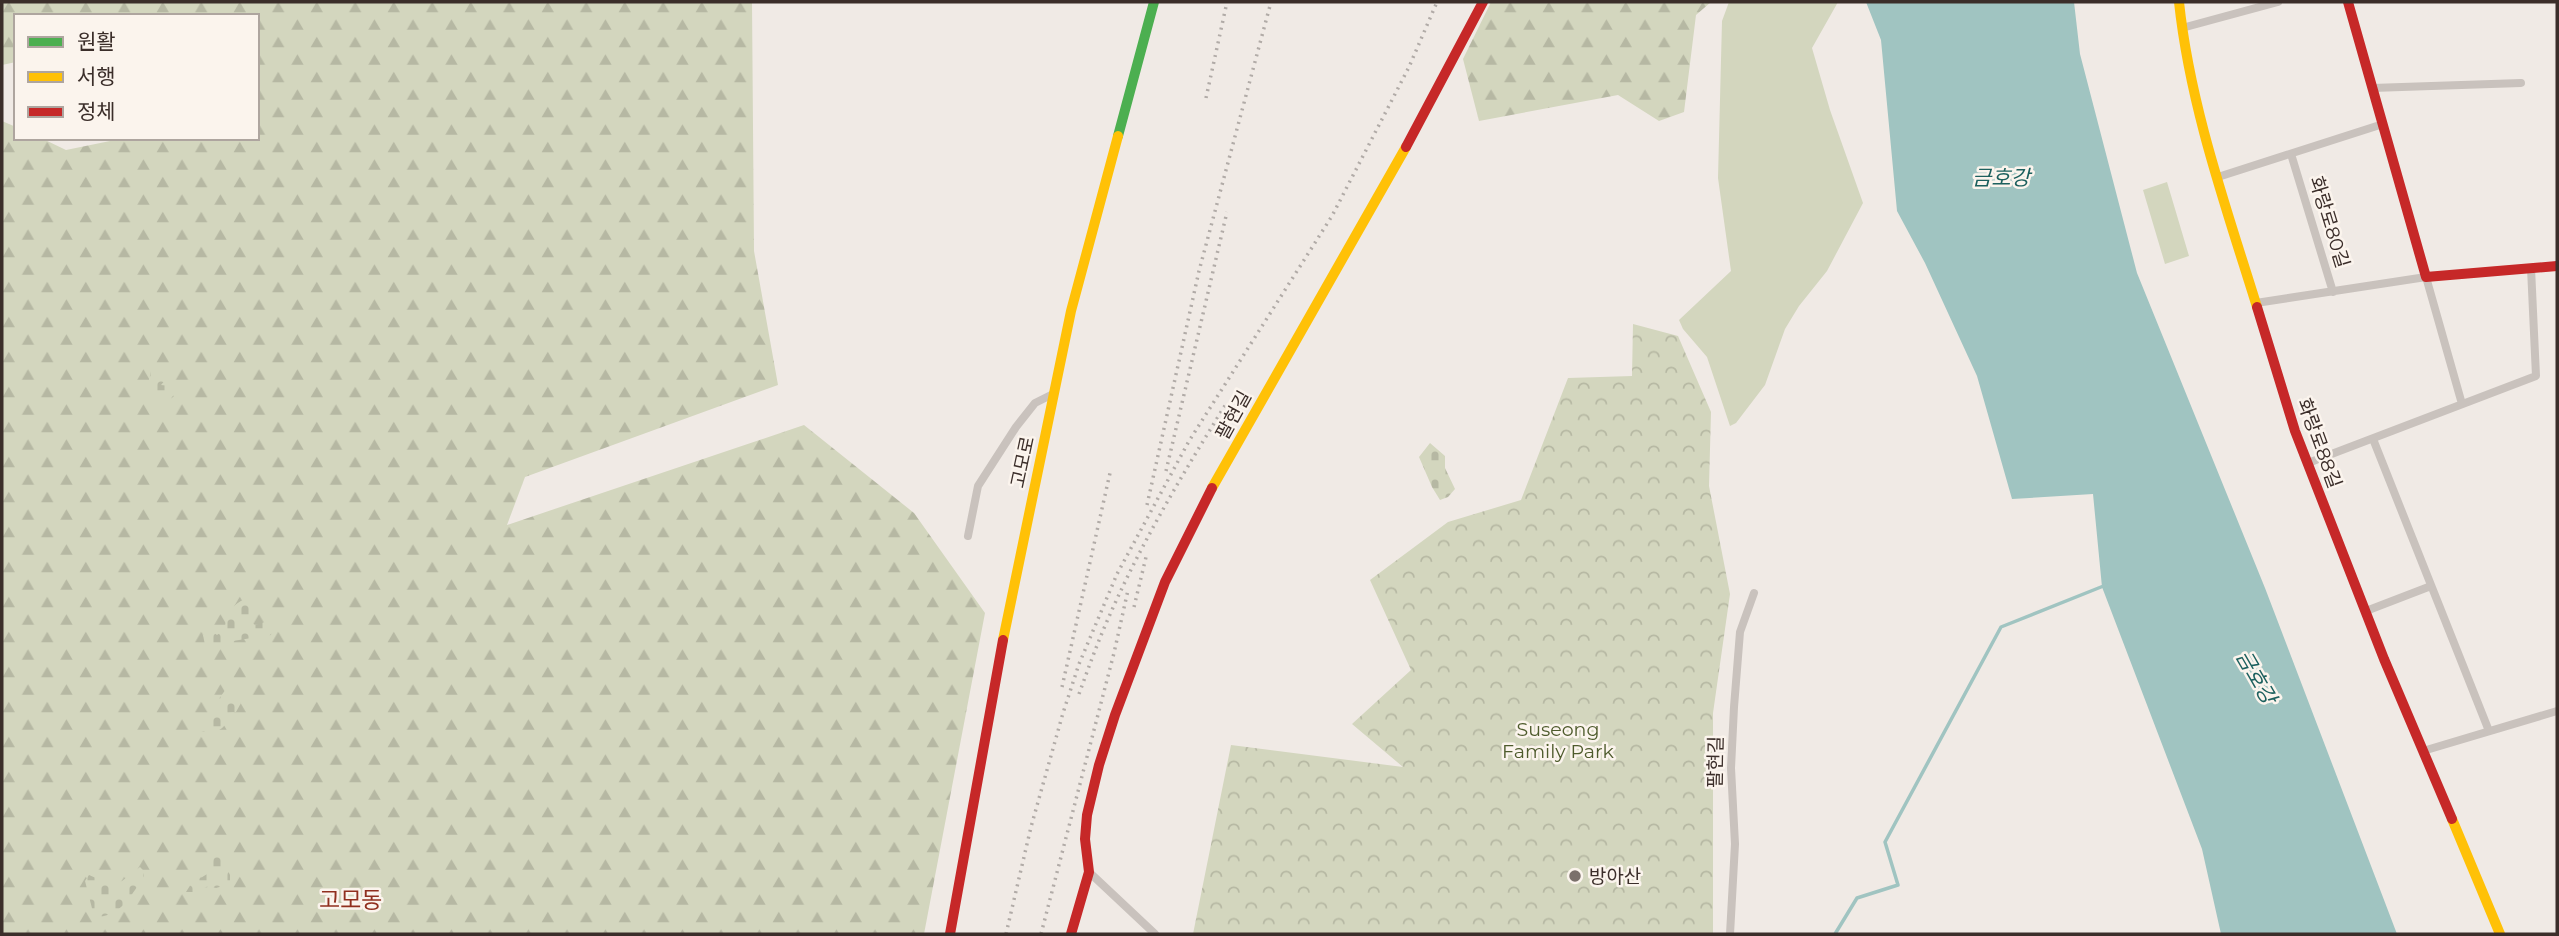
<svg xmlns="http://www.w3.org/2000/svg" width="2559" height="936" font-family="Montserrat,'Noto Sans KR',sans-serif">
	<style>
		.grass { fill: #d3d6be }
		.forest { fill: url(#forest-firs) }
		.cemetery { fill: url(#cemetery-stones) }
		.park { fill: url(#park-crowns) }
		.water { fill: #a0c4c1 }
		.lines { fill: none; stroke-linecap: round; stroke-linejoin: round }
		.stream { stroke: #a0c4c1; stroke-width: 3.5 }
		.street { stroke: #c9c2bd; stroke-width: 8 }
		.fast { stroke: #4caf50; stroke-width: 10 }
		.slow { stroke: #ffc107; stroke-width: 10 }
		.jam { stroke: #c62828; stroke-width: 10 }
		.rail { stroke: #b1aba7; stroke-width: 3.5; stroke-dasharray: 2 5; stroke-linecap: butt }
		.poi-dot { fill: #7a706b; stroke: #fbf4ed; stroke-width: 2.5 }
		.labels { text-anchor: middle; stroke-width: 5; stroke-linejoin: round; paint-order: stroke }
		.street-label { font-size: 19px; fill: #3b2e2a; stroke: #fbf4ed }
		.park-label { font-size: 19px; fill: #4e5b2c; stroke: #fbf4ed }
		.poi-label { font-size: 19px; fill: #3b2e2a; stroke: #fbf4ed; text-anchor: start }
		.water-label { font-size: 21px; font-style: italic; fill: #1c605e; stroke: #fbf4ed }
		.quarter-label { font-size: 23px; fill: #902f1e; stroke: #fbf4ed }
	</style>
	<defs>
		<pattern id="forest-firs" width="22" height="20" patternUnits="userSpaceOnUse" patternTransform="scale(1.75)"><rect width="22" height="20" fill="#d3d6be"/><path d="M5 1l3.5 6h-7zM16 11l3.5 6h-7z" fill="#b6b8a3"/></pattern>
		<pattern id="cemetery-stones" width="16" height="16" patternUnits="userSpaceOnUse" patternTransform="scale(1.75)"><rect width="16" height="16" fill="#d3d6be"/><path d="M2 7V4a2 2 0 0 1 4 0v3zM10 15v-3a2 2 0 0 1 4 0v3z" fill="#b6b8a3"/></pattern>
		<pattern id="park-crowns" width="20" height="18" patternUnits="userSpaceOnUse" patternTransform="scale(1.75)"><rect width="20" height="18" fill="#d3d6be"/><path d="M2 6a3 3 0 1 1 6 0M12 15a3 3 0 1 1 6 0" fill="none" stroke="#b6b8a3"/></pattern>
	</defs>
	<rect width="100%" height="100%" fill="#f0eae5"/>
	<path class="grass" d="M1729 2H1838L1812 48 1830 110 1863 203 1827 271 1799 306 1785 329 1765 385 1736 423 1730 426 1707 357 1683 329 1679 320 1731 271 1718 178 1722 21Z
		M2167 182 2189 256 2165 264 2143 190Z"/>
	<path class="forest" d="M2 2H752L754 251 778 385 525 477 507 525 804 425 914 513 985 613 924 934H2V121L16 127V138H41L66 150 110 141 111 138H257V16H16V62L2 65Z
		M1491 2H1711L1696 15 1684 112 1659 121 1618 95 1479 121 1463 59Z"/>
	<path class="cemetery" d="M159 366 167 372V378L161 385 170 386 174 396 164 405H156L148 384 152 367Z
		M1430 443 1445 456V468L1455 489 1448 497 1440 500 1432 487 1419 457Z
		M245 599 252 603 256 611 251 622 255 625 265 622 273 623 271 635 233 641 212 649 205 645 203 635 209 629 217 635 225 629C225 616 232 604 245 599Z
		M226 689 234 691 241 703 236 712 221 714 226 724C218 733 213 734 201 731L200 725Z
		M219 852 230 875V884L216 888 208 886 197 892H186L191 884 212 871 214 853Z
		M140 867 143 870 144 876C132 894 119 920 94 916L85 881 89 875 112 885 122 881Z"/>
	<path class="park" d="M1633 324 1678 336 1711 412 1709 486 1730 594 1713 713V934H1193L1231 745 1403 767 1352 724 1411 670 1370 580 1448 522 1521 500 1568 378 1632 376Z"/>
	<path class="water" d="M1866 2H2074L2080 54 2137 273 2265 588 2397 934H2221L2202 849 2102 587 2093 494 2012 499 1977 376 1925 263 1897 211 1881 40Z"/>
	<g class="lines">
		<path class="stream" d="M1835 934 1857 898 1898 885 1885 842 2001 627 2106 585"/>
		<path class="street" d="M2182 28 2278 2
			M2372 88 2521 83
			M2291 154 2333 292
			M2218 177 2383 124
			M2256 303 2426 277 2462 404
			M2373 439 2489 731
			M2308 463 2536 376 2531 268
			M968 536 978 486 1016 427 1035 403 1053 394
			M2366 611 2431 586
			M2423 751 2557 711
			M1089 872 1155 934
			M1730 934 1735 844 1731 768 1734 707 1740 632 1754 593"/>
		<path class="fast" d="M1118 136 1154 2"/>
		<path class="slow" d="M2179 2C2190 106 2226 207 2257 307
			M1212 488 1406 147
			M1003 640 1071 311 1118 136
			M2452 819 2500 934"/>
		<path class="jam" d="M2348 2 2426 277 2557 266
			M1406 147 1483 2
			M2257 307 2295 431 2384 659 2452 819
			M950 934 1003 640
			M1071 934 1089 872 1085 839 1087 815 1099 765 1115 715 1165 582 1212 488"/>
		<path class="rail" d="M1206 98 1227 2
			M1166 471 1227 212
			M1147 505 1199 271 1271 2
			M1134 607 1147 553
			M1062 687 1110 473
			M1079 694C1088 669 1097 644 1108 619 1140 545 1183 473 1226 404
			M1006 934 1031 827 1063 713 1079 664 1117 574 1189 441 1332 216 1409 67 1437 2
			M1041 934 1114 653 1128 590"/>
	</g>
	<circle class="poi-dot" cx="1575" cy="876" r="7"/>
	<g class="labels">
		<g class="street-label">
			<text transform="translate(2330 222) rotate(73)" y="7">화랑로80길</text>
			<text transform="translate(1233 415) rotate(-61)" y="7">팔현길</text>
			<text transform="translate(2320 443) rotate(70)" y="7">화랑로88길</text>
			<text transform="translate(1022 462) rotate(-78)" y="7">고모로</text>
			<text transform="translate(1715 762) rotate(-89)" y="7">팔현길</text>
		</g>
		<g class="park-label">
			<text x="1558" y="736">Suseong<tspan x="1558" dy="22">Family Park</tspan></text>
		</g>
		<g class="poi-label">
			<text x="1589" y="883">방아산</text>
		</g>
		<g class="water-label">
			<text x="2001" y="185">금호강</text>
			<text transform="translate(2256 677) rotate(60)" y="7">금호강</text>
		</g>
		<g class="quarter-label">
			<text x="351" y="908">고모동</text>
		</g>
	</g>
	<rect width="2559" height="936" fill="none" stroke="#3b2e2a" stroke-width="7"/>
	<rect x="14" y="14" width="245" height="126" fill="#fbf4ed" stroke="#aea59f" stroke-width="2"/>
	<rect x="28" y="37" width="35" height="10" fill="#4caf50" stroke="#aea59f" stroke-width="2"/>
	<text x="77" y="49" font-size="21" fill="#3b2e2a">원활</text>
	<rect x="28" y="72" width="35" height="10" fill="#ffc107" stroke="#aea59f" stroke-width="2"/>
	<text x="77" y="84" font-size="21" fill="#3b2e2a">서행</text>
	<rect x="28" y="107" width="35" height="10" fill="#c62828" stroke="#aea59f" stroke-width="2"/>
	<text x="77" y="119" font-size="21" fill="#3b2e2a">정체</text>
</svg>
